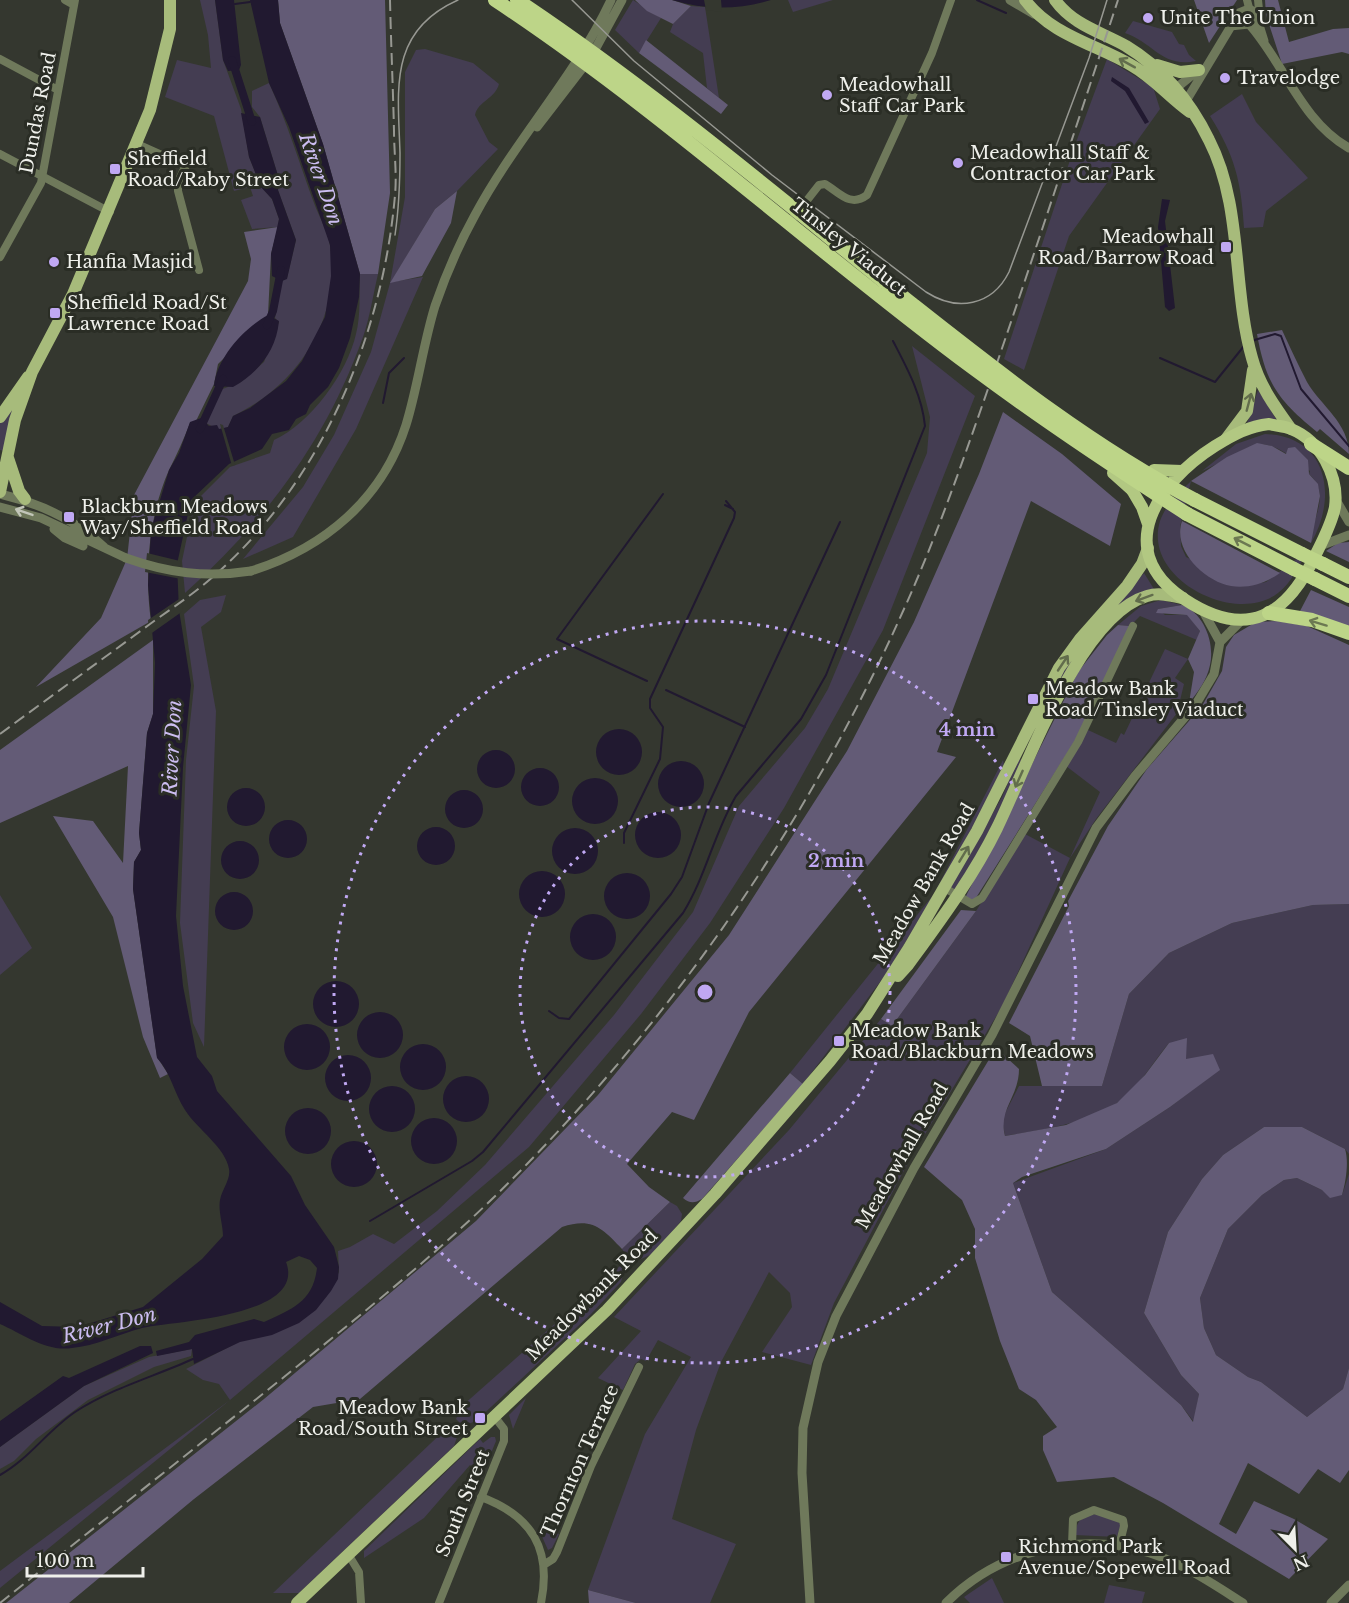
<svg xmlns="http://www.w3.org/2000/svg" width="1349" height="1603" font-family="'Libre Baskerville',serif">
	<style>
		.green { fill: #443d52 }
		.forest { fill: #635b76 }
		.water { fill: #211930 }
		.pier { fill: #34372f }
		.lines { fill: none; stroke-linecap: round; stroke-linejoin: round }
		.stream { stroke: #211930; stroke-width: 2 }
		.canal { stroke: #211930; stroke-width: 8 }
		.minor { stroke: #6f795b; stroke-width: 8 }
		.tertiary { stroke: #6f795b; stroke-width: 9 }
		.primary { stroke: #a7bb7b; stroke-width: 12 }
		.trunk { stroke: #b2c882; stroke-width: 12 }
		.motorway { stroke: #bdd588; stroke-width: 14 }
		.tram { stroke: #979892; stroke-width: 1.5 }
		.rail { stroke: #979892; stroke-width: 2; stroke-dasharray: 12 6; stroke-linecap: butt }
		.tertiary-bridge { stroke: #6f795b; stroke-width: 9 }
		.trunk-bridge { stroke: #b2c882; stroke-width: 12 }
		.motorway-bridge { stroke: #bdd588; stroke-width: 14 }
		.oneway { stroke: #626d4c }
		.oneway2 { stroke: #c2c6b9 }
		.oneway3 { stroke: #6c7952 }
		.ring { fill: none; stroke: #c0a8f3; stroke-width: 3; stroke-dasharray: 3 6 }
		.poi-dot { fill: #c0a8f3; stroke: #2a2d25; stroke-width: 2 }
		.labels { text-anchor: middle; stroke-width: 6; stroke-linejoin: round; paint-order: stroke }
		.poi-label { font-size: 18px; fill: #eff0eb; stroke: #2a2d25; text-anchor: start }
		.street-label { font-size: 18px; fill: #eff0eb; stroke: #2a2d25 }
		.water-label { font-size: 20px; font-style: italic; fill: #ccbdf1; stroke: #2a2d25 }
		.centre { fill: #c0a8f3; stroke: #2a2d25; stroke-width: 3 }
		.ring-label { font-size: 18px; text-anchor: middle; font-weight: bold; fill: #c0a8f3; stroke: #2a2d25; stroke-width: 6; stroke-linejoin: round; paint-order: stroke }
	</style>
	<rect width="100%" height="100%" fill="#34372f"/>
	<path class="green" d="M200 0H215L223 60 241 109 249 157 261 187 272 199 279 219 278 227 252 229 241 200 253 196 250 187 234 191 214 116 165 97 177 60 211 68 208 35Z
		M633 0 661 18 639 53 615 30Z
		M788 0H833L793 12Z
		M691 6 705 7 719 98 707 88 703 53 670 32 673 24Z
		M1133 21 1172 32 1179 44 1184 45 1189 55 1196 61C1162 68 1154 43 1125 33Z
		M425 49 473 63 499 84C495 99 478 101 475 115L489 142 498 149 457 191 435 209 391 282 423 277 356 429 293 537 243 559 303 487 334 435 371 352 390 283 405 197V72L416 50Z
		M1107 59 1153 87 1160 109 1069 236 1024 370 1004 359 1075 145Z
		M269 83C287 122 299 162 314 203 319 217 328 231 330 246 342 319 297 386 233 416L228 427 219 430 206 423 220 390 241 382 264 362 279 322 275 318 282 281 287 278 296 240 278 190 279 179 260 117 252 107V91Z
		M1242 94 1256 122 1308 178 1266 211 1263 227 1244 228C1241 181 1235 156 1210 116Z
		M360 274H378C373 295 370 317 363 337 326 441 266 520 185 593L182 561 194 503 230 467 270 453 274 440C311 423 347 373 356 334 361 315 359 293 360 274Z
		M912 346 975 396 883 630 784 808 710 923 641 1014 529 1147 230 1400 0 1588V1571L230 1400 219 1384 203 1380 186 1369 326 1297 339 1272 338 1251 350 1247 373 1234 394 1244 437 1211 485 1165 614 1015 693 912 739 806 805 728 828 689 927 453 930 417Z
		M19 390 4 451 0 450V422Z
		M1258 390 1276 419 1247 424Z
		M1265 434C1328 436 1338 497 1311 543 1311 518 1332 495 1309 474L1310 471C1255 426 1258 447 1202 471L1236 444Z
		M1191 481 1180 527 1181 546 1186 557 1245 586 1266 582 1307 551C1299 566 1292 582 1278 593 1236 626 1142 579 1160 521 1166 504 1179 493 1191 481Z
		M1144 573 1154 589 1132 598 1036 724 1060 676 1094 630Z
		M226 595 221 612 201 627 216 711 204 1047 193 1023 180 923 186 760 194 686 184 614 200 600Z
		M1161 600 1182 605 1158 609 1165 615H1188L1200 631 1197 640 1140 616 1130 626 1118 625 1141 606Z
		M1165 649 1188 659 1175 678 1184 684 1177 713 1096 819 1070 858 1003 1005 910 1159 834 1303 811 1365 762 1352 792 1307 790 1293 769 1272 721 1362 696 1430 672 1519 736 1544 710 1603H636L588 1590 645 1434 691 1357 658 1340 646 1361 641 1359 635 1364 623 1390 598 1378 641 1331 614 1317 789 1130 881 1019 892 1026 976 911 1025 834 1070 858 1100 792 1066 766 1088 730 1116 743 1121 733 1124 735Z
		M1018 759 1023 760C1002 805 982 849 955 890L950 887 1002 797Z
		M1003 760 1004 765 973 829 889 970 803 1084 790 1073 934 894Z
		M0 895 32 948 0 975Z
		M1349 904V1154L1345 1149 1302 1127H1264L1223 1155 1202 1179 1168 1232 1144 1313 1181 1375 1199 1394 1194 1422 1181 1405 1052 1292 1013 1183 1106 1149 1170 1107 1219 1070 1186 1060 1169 1043C1152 1063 1138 1089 1117 1103 1087 1124 1040 1130 1005 1136L1002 1119 1019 1086H1102L1129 994 1169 953 1232 923 1313 905Z
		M1349 1174V1368L1343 1389 1307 1417 1261 1382 1248 1377 1216 1355 1204 1328 1200 1298 1228 1229 1262 1195 1284 1180 1297 1178 1322 1190 1342 1195Z
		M670 1202 677 1206 682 1214 681 1221 654 1253 635 1262 624 1272 621 1282 591 1314 476 1421 463 1426 456 1419 462 1406 628 1259 622 1249Z
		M192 1349 191 1356 154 1367 88 1400 36 1439 14 1461 0 1469V1447L84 1386 149 1357Z
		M526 1398 513 1429 509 1415Z
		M450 1425 457 1437 454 1446 299 1593H273Z
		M491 1437H495L496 1441 482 1475 470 1465 424 1518 364 1558V1551L480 1439 483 1443Z
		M1098 1514 1110 1516 1121 1524 1117 1537 1075 1535C1076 1520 1083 1515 1098 1514Z
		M542 1528 559 1534 552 1548 548 1550 540 1532Z
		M992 1578 1004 1603H970L964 1597Z
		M1109 1585 1145 1592 1142 1603H1104Z"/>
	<path class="forest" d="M278 0H385L390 193 378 274H360L323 144 280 23Z
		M635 0H672L691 6 673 24 647 11Z
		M1194 0H1237L1209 43Z
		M1265 0H1278L1289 42 1333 29 1349 28V54L1342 52 1282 64 1266 15Z
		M646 40 728 105 721 114 639 53Z
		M457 191 451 223 422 276 390 283 435 209Z
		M278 227 271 254 268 315 218 364 214 384 196 421 190 423C184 439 177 454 169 470 149 515 144 572 151 621L36 687 101 618 127 559 134 495 248 281 251 259 244 232Z
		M1282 330C1290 347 1298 365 1307 382 1321 406 1349 423 1349 454L1320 429 1317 432C1278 400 1266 384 1257 334Z
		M1003 412 1062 454 1121 504 1110 546 1031 501 937 752 956 757 749 1012 694 1120 672 1112 627 1164 649 1187 670 1202 622 1249C602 1228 592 1217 562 1227L360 1399 313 1407 194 1499 69 1603H6L264 1399 476 1221 598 1095 729 935 847 751 914 622 979 474Z
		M1257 443 1272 446 1286 454 1288 448 1295 447 1308 460 1309 474 1318 484 1320 496 1311 543 1191 481 1227 457Z
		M1182 521 1280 573C1266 583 1248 589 1231 586 1204 581 1172 550 1182 521Z
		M1349 542V562L1326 551 1338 543Z
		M1311 590 1349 607V627L1300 611Z
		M1182 605C1204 613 1215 643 1210 665 1207 680 1198 692 1189 703L1194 672 1188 659 1200 631 1187 615 1156 613 1158 609Z
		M1278 621 1307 626 1349 645V904L1313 905 1232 923 1169 953 1129 994 1102 1086H1042L1030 1036 1009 1023 1069 906 1068 901 1108 826 1147 769 1202 706 1222 671 1226 647 1234 635 1256 622Z
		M1118 625 1130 626 1083 728 974 901 965 898 1078 672 1107 635Z
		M153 640V714L147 733 139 833 141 850 134 862 133 889 157 1057 168 1074 160 1078 143 1037 113 917 53 816 93 821 123 863 128 766 0 823V750Z
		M961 910 976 911 892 1026 881 1019Z
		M1187 1038 1186 1059 1213 1054 1220 1070 1170 1107 1106 1149 1022 1177 1013 1183 1052 1292 1181 1405 1193 1422 1199 1394 1181 1375 1144 1313 1168 1232 1202 1179 1223 1155 1264 1127H1302L1345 1149C1349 1161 1346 1182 1342 1195L1330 1198 1322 1190 1297 1178 1284 1180 1262 1195 1228 1229 1200 1298 1204 1328 1216 1355 1248 1377 1261 1382 1307 1417 1343 1389 1349 1368V1470L1340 1483 1318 1469 1299 1494 1248 1463 1219 1524 1236 1534 1254 1501 1294 1519 1328 1539 1289 1579 1163 1503 1114 1477 1057 1482 1043 1450V1436L1057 1427 1036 1400 1019 1389 1000 1341 975 1258V1229L962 1200 924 1167 996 1048 1019 1069C1019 1097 998 1109 1005 1136L1066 1125 1117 1103 1145 1075 1169 1043Z
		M790 1073 803 1084 702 1199C695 1203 690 1204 683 1198Z
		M588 1590 636 1603H589Z"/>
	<path class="water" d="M215 0H234L241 65 239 70 228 71 223 60Z
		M250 0H278L280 23 323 144 360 274 359 297 350 338 339 368 328 387 310 405 306 414 296 419 289 430 272 434 262 449 229 464 191 500 177 564 179 610 191 685 183 767 176 916 183 986 197 1057 212 1076 217 1091 291 1176 305 1205 334 1247 339 1267 338 1279 331 1291 316 1310 299 1323 272 1335 240 1342 194 1364 192 1349 157 1356 156 1351 189 1342 195 1335 254 1319 264 1322C292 1309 313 1302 317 1268L310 1260 299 1256 286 1262C307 1317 174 1321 142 1328 119 1334 95 1346 72 1348 46 1352 23 1334 0 1324V1302L42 1326 78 1327 143 1307 202 1259 223 1236C223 1225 218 1211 220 1200 222 1189 231 1179 229 1169 226 1148 197 1129 185 1110 174 1093 171 1073 157 1058L133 889 134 862 141 850 139 833 147 733 153 714 155 663 148 585 151 530 169 470 179 453 190 422 201 418 209 426 217 425 219 429 228 427 233 416 250 408 286 381 302 361 325 317 331 276 330 245 289 127 269 83Z
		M672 0H771C738 10 705 10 672 0Z
		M1112 77 1129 88 1149 122 1145 124 1125 91 1111 81Z
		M241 113 260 117 279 179 278 190 296 240 287 279 282 281 272 276 271 254 279 219 272 199 261 187 249 157Z
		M1162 199 1170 200 1165 221 1175 308 1169 311 1165 307 1158 227Z
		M268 315 279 321C276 351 259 372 233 387L214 386C217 358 243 329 268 315Z
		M596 752a23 23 0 1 1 46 0a23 23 0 1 1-46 0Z
		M477 769a19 19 0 1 1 38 0a19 19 0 1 1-38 0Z
		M658 784a23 23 0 1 1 46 0a23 23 0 1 1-46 0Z
		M521 787a19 19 0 1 1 38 0a19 19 0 1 1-38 0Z
		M572 801a23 23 0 1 1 46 0a23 23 0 1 1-46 0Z
		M227 807a19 19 0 1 1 38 0a19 19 0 1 1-38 0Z
		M445 809a19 19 0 1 1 38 0a19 19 0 1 1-38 0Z
		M635 835a23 23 0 1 1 46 0a23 23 0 1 1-46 0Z
		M269 839a19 19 0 1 1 38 0a19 19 0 1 1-38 0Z
		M417 846a19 19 0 1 1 38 0a19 19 0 1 1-38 0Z
		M552 851a23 23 0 1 1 46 0a23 23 0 1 1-46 0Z
		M221 860a19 19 0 1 1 38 0a19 19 0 1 1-38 0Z
		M519 894a23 23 0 1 1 46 0a23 23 0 1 1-46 0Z
		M604 896a23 23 0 1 1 46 0a23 23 0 1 1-46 0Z
		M215 911a19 19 0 1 1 38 0a19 19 0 1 1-38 0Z
		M570 937a23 23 0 1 1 46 0a23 23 0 1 1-46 0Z
		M313 1004a23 23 0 1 1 46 0a23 23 0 1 1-46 0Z
		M357 1035a23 23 0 1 1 46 0a23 23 0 1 1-46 0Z
		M284 1047a23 23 0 1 1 46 0a23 23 0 1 1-46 0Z
		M400 1067a23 23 0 1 1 46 0a23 23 0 1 1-46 0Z
		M325 1078a23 23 0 1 1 46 0a23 23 0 1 1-46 0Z
		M443 1099a23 23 0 1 1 46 0a23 23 0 1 1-46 0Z
		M369 1109a23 23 0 1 1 46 0a23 23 0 1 1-46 0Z
		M285 1131a23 23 0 1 1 46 0a23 23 0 1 1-46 0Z
		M411 1141a23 23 0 1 1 46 0a23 23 0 1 1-46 0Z
		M331 1164a23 23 0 1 1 46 0a23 23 0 1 1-46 0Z
		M140 1346H151L153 1353 84 1386 0 1447V1421L63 1376 69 1378Z"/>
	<path class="pier" d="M704 0H721L722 12 706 10Z
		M220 424 223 425 235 465 232 466Z
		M147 553 180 561 181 579 145 572Z
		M182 597 183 611 149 635 148 620Z"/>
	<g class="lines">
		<path class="stream" d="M977 0 1006 13
			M235 4 250 2
			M1251 341 1275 334 1281 336 1301 389 1349 446
			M1160 358 1215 382 1244 346
			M383 403 389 373 404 358
			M725 505 733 509
			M647 681 557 639 663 494
			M666 690 745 727
			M624 843V833L660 759 663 727 650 708V699L734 518 735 512 726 501
			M549 1011 559 1018 569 1019 671 894 682 877 709 803 840 522
			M370 1221 472 1161 483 1152 683 913C706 876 714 833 736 796L801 719 826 675 925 426C922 395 907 368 893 341
			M0 1475C29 1459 47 1431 75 1412 112 1388 153 1377 193 1359"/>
		<path class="canal" d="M232 60 252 122
			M267 325 273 311 281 270
			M200 429 223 379"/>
		<path class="minor" d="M65 0 74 5
			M1247 0 1254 27
			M1258 0 1260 19
			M0 59 58 90
			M137 144 186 166
			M0 154 110 212
			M191 154 178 182V191L199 270
			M790 222 819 185 825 184C839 192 850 208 867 195L932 53 951 0
			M0 257 41 183 75 0
			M943 887 972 904 982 898 1078 742 1133 626
			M481 1497C532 1516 552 1549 541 1603
			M1072 1545 1073 1519 1094 1510 1123 1520 1124 1526 1119 1546
			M348 1554 359 1572 361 1603
			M545 1564 553 1559 557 1552 591 1466 639 1367
			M439 1603 504 1441V1429L494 1416"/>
		<path class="tertiary" d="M1010 0 1034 14
			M1230 26 1249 24C1284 63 1301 121 1349 148
			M1175 93 1180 85 1197 71
			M1183 106 1239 13 1249 9 1255 12 1264 41
			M537 127 591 57 622 0
			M0 494C38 503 75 519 104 547
			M1336 500 1349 522
			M0 507 41 518 126 558
			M54 529 65 538 83 546
			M1320 546 1349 535
			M251 571C324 548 382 500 406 425 418 386 423 345 435 306 446 274 459 244 475 215 515 140 575 77 611 0
			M1203 611 1220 642
			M810 1603 802 1473 803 1428 818 1362 836 1316 914 1168 992 1035 1096 828 1135 776 1196 704 1214 674 1220 642 1242 620
			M946 1603C999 1550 1078 1531 1150 1553 1184 1564 1213 1584 1243 1603
			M1331 1603 1349 1585"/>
		<path class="primary" d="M1025 0C1051 35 1095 44 1131 65 1154 78 1169 97 1190 112
			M1055 0C1073 25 1101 32 1126 46 1164 69 1190 101 1209 140 1243 206 1232 287 1252 358 1259 385 1275 407 1291 429
			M1157 65 1180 72 1199 70
			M0 417 28 377
			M1226 439 1247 411 1253 370
			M8 458 19 491 25 499
			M0 492 15 420 32 372 73 294 150 110 170 29V0
			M898 976 908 965C940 921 973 877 997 828 1026 769 1080 615 1147 596 1160 592 1171 596 1183 598
			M297 1603 607 1310 715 1194 830 1061 867 1014 909 948 977 831 1059 668 1080 639 1127 586 1142 564 1148 548"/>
		<path class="trunk" d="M1269 424C1276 426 1285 426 1291 429 1321 441 1339 477 1335 507 1332 523 1323 540 1316 554 1287 616 1247 641 1184 599 1111 550 1158 482 1215 446 1233 435 1249 426 1269 424Z
			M1154 470 1182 471
			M1132 490 1142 507 1148 524"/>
		<path class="motorway" d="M1311 444 1349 468
			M1195 500 1302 554
			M1187 514 1294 569
			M1323 564 1349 577
			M1315 579 1349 596
			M1269 613 1312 620 1349 633"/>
		<path class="tram" d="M572 0 634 61 772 175 926 292C957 312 992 306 1009 272L1089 58 1107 0
			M395 235C399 208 400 181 400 153 398 89 388 31 458 0"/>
		<path class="rail" d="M0 734C50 697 100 661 150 624 172 608 195 593 215 575 322 481 383 334 395 195 397 174 394 152 394 131 393 88 391 44 390 0
			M0 1603C95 1527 190 1452 284 1377 368 1309 452 1242 527 1164 683 1004 813 813 904 609 940 529 968 446 997 363 1038 243 1078 121 1118 0"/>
		<path class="tertiary-bridge" d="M126 558C168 573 206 578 251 571"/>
		<path class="trunk-bridge" d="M1113 473 1132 490"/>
		<path class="motorway-bridge" d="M495 0C663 111 811 248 973 368 1043 420 1115 468 1187 514
			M517 0C655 92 783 201 912 304 1002 375 1093 447 1195 500
			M1302 554 1323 564
			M1294 569 1315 579"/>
	</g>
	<defs><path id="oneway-shaft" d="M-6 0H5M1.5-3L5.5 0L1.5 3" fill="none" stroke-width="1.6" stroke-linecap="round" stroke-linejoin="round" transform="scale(1.5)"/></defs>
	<g class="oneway">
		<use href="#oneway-shaft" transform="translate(1127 63) rotate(-151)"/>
		<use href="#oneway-shaft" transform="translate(1249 402) rotate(-75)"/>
		<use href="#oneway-shaft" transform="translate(1144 598) rotate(160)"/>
		<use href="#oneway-shaft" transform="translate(1063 663) rotate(-56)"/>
		<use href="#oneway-shaft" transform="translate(1019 779) rotate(114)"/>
		<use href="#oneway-shaft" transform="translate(964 854) rotate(-59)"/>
	</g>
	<use class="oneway2" href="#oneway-shaft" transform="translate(24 512) rotate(-161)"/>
	<g class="oneway3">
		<use href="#oneway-shaft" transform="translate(1242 542) rotate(-153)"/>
		<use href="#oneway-shaft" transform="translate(1318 623) rotate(-163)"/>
	</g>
	<g class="ring">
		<circle cx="705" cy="992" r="185"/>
		<circle cx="705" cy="992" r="371"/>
	</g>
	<g class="poi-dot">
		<circle cx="1148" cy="18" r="6"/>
		<circle cx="1225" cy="78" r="6"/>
		<circle cx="827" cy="95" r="6"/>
		<circle cx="958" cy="163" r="6"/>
		<rect x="109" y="163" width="12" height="12" rx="3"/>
		<rect x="1220" y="241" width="12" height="12" rx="3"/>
		<circle cx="54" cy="262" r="6"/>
		<rect x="49" y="307" width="12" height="12" rx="3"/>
		<rect x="63" y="511" width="12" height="12" rx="3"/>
		<rect x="1027" y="693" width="12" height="12" rx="3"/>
		<rect x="833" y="1035" width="12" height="12" rx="3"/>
		<rect x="474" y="1412" width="12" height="12" rx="3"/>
		<rect x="1000" y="1551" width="12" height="12" rx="3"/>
	</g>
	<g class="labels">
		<g class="poi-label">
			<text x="1160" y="24">Unite The Union</text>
			<text x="1237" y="84">Travelodge</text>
			<text x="839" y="91">Meadowhall<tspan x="839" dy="21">Staff Car Park</tspan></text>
			<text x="970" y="159">Meadowhall Staff &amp;<tspan x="970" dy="21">Contractor Car Park</tspan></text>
			<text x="127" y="165">Sheffield<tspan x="127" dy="21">Road/Raby Street</tspan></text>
			<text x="1214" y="243" text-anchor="end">Meadowhall<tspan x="1214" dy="21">Road/Barrow Road</tspan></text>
			<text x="66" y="268">Hanfia Masjid</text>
			<text x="67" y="309">Sheffield Road/St<tspan x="67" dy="21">Lawrence Road</tspan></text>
			<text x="81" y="513">Blackburn Meadows<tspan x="81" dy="21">Way/Sheffield Road</tspan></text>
			<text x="1045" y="695">Meadow Bank<tspan x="1045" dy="21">Road/Tinsley Viaduct</tspan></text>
			<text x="851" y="1037">Meadow Bank<tspan x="851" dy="21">Road/Blackburn Meadows</tspan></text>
			<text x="468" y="1414" text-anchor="end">Meadow Bank<tspan x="468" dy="21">Road/South Street</tspan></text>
			<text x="1018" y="1553">Richmond Park<tspan x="1018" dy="21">Avenue/Sopewell Road</tspan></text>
		</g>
		<g class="street-label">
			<text transform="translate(38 113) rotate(-79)" y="6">Dundas Road</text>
			<text transform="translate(849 247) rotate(39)" y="6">Tinsley Viaduct</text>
			<text transform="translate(924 884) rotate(-60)" y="6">Meadow Bank Road</text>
			<text transform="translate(902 1156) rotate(-60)" y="6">Meadowhall Road</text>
			<text transform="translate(592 1295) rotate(-45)" y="6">Meadowbank Road</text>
			<text transform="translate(580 1461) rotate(-66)" y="6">Thornton Terrace</text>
			<text transform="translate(463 1503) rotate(-68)" y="6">South Street</text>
		</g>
		<g class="water-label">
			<text transform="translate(321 179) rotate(71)" y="7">River Don</text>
			<text transform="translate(172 748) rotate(-87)" y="7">River Don</text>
			<text transform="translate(109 1325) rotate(-14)" y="7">River Don</text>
		</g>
	</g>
	<circle cx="705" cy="992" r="9" class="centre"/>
	<g class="ring-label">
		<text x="967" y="736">4 min</text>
		<text x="836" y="867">2 min</text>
	</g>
	<g transform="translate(1295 1549) rotate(156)" stroke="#2a2d25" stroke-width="4.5" paint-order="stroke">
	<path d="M0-4.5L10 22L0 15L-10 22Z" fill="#eff0eb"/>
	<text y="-9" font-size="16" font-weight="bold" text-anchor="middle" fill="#eff0eb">N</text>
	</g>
	<path d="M27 1567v9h116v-9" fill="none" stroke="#eff0eb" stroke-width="3"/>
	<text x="36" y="1567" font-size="18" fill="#eff0eb" stroke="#2a2d25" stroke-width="4.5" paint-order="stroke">100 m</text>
</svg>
